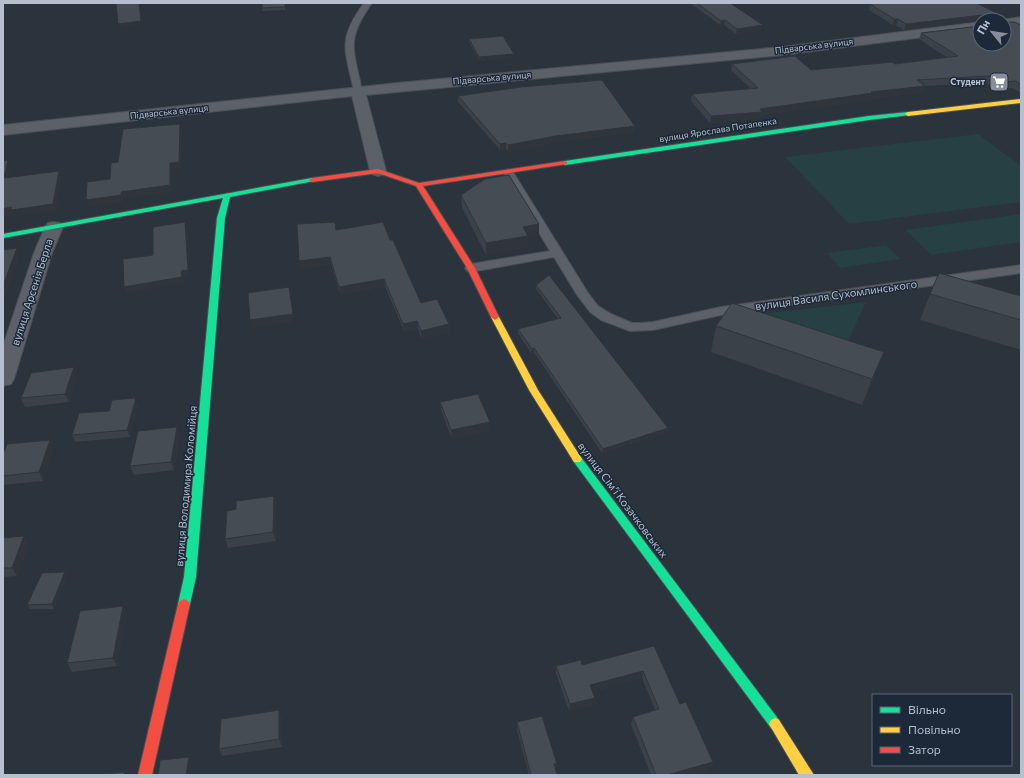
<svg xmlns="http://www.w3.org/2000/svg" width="1024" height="778" font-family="Commissioner,sans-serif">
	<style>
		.green { fill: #264043 }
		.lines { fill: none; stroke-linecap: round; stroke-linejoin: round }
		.lane-casing { stroke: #494f56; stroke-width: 2 }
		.street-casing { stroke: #494f56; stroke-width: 2 }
		.fast-casing { stroke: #494f56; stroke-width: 2 }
		.slow-casing { stroke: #494f56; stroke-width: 2 }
		.jam-casing { stroke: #494f56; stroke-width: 2 }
		.lane { fill: #5c6169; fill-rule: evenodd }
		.street { fill: #5c6169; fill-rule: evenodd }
		.fast { fill: #16e098; fill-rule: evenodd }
		.slow { fill: #ffcf43; fill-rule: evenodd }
		.jam { fill: #f24e42; fill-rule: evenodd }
		.wall { fill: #3b4148 }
		.shaded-wall { fill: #30353b }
		.building { fill: #454c54; stroke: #30353b }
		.labels { text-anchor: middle; stroke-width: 3; stroke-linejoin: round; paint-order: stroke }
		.far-street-label { font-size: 9px; fill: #b5bfcd; stroke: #1d2938 }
		.far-poi-label { font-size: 9px; font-weight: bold; fill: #b5bfcd; stroke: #1d2938; text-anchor: end }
		.street-label { font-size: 11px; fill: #b5bfcd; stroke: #1d2938 }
	</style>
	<rect width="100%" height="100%" fill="#2b333c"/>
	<path class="green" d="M978 134 1021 166V202L849 224 785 157Z
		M1021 214V242L931 255 905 230Z
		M886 245 900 259 840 268 827 253Z
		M866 302 844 350 741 316Z"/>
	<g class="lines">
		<defs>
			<path id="lane" d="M364 3H372C345 41 354 49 362 91L358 94 354 91C345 50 337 40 364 3Z
				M508 169 513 172 588 293 598 306 611 314 632 323H640L653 322 721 307 1021 265V273L721 315 653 330 630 331 601 320 590 312 577 295 554 257 471 272 467 271 465 268 467 265 471 264 550 251 503 172Z"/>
			<path id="street" d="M1021 17V25L1004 27V20H1001Z
				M980 22V30L782 55 366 95 386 171 384 174 378 176 372 174 370 171 352 96 3 135V125L397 83 782 47Z
				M54 222 60 223 63 227 52 253 14 379 11 384 3 386V346L34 253 45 227 48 223Z"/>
			<path id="fast" d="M908 112 910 113V115L869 120 565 165 562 163 565 161 869 116Z
				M312 178 314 179V181L230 197 225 218 196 577 190 604 188 607 184 609 180 607 178 604 184 577 217 218 223 198 3 238V234Z
				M577 455 580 456 779 720 781 724 779 728 775 730 771 728 574 462 572 459 574 456Z"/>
			<path id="slow" d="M1021 99V103L908 116 905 114 908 112Z
				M495 314 499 317 538 390 580 456 582 459 580 462H574L529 390 491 317Z
				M775 718 779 720 814 775H799L769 724 771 720Z"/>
			<path id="jam" d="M565 161 567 162V164L423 186 475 268 499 317 495 320 491 317 467 268 416 186 378 173 312 182 309 180 312 178 378 169 419 183Z
				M184 599 188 601 190 604 152 775H138L178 604 180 601Z"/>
		</defs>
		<use href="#lane" class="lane-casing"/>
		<use href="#street" class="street-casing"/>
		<use href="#fast" class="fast-casing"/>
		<use href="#slow" class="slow-casing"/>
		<use href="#jam" class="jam-casing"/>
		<use href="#lane" class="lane"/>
		<use href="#street" class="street"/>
		<use href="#fast" class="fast"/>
		<use href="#slow" class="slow"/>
		<use href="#jam" class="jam"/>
	</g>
	<path class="wall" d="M285 3V10L262 11V8Z
		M690 3H730L762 30 736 34 724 25H720Z
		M880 3H976L1005 17V22H1014L1021 25V93L1013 88 995 89 986 83 925 86 923 93 872 98 871 100 762 115 761 118 710 123 691 101 692 94 751 89 731 70 732 64 795 56 811 70 892 62 895 64 948 58 919 39 921 33 980 26V44H1004V20H980V21L904 30 896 25H893L869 10 870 4Z
		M469 39 514 57 480 61 469 42Z
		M458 96 634 132 556 142 508 152 506 149 500 150 458 102Z
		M461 195 539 235 528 237V247L486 255 462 207Z
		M336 230 390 240 421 303 450 332 421 338 418 329 404 331 385 286 340 294 331 264 300 268 299 261Z
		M536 285 667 432 602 453 534 352 531 353 518 333V329L558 319 536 289Z
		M930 294 1021 296V350L920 320Z
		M716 326 874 379 862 405 711 352Z
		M74 367 77 376 69 402 25 407 21 398Z
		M440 402 491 430 452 439 441 410Z
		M138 405 130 437 75 442 72 435 109 411Z
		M180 436 174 470 134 475 130 466Z
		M50 440 54 448 43 481 3 485V454Z
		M274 496 276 505V541L228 548 225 539 236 509Z
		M3 538 29 544 17 576 3 577Z
		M67 576 54 609H30L27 605Z
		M123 606 127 614 117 666 72 672 67 663Z
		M654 646 680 704 713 762 710 769 689 775H651L631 724 633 717 655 710 642 678 593 692 595 698 594 705 569 711 556 673V666L582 665Z
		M282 718V747L222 756 219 749Z
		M517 722 557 764 556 770 557 775H529L517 730Z"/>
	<path class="shaded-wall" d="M139 3 142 25 119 27 118 24Z
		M983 15 981 20H980V21L904 30 906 24Z
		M894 19H898L896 25H893Z
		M725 20 724 25H720L721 21Z
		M763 25 762 30 736 34 737 29Z
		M514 54V57L480 61 479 57Z
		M925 86 923 93 872 98 871 100 762 115 761 118 710 123 711 116 871 92Z
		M180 124 182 130 181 169 172 170V192L123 199V202L89 207 86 200 121 192 170 163Z
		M635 126 634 132 556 142 508 152V145L556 136Z
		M506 143V149L500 150V144Z
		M8 160 10 167 7 184 4 178Z
		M59 171 62 178 56 211 14 217 12 214 3 216V209L11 207Z
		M185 222 187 228 190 276 183 277 184 283 126 293 124 287 181 271Z
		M539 224V235L528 237V247L486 255V243L523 227Z
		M17 248 20 255 3 302V286Z
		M330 257 331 264 300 268 299 261Z
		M384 279 385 286 340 294 339 287Z
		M289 287 294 322 252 328 250 320Z
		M417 321 418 329 404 331 403 324Z
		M449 324 450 332 421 338V331Z
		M534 348V352L531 353 532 349Z
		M884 352 874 379 862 405 872 379Z
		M74 367 77 376 69 402 65 394Z
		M136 398 138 405 130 437 127 430Z
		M490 422 491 430 452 439 451 430Z
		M177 427 180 436 174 470 171 462Z
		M668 428 667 432 602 453 603 449Z
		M50 440 54 448 43 481 39 472Z
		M274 496 276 505V541L273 532Z
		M24 536 29 544 17 576 12 568Z
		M65 572 67 576 54 609 52 604Z
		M123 606 127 614 117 666 113 658Z
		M643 671 642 678 589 693 590 685Z
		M595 698 594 705 569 711 570 704Z
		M279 710 282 718V747L279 739Z
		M189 757 193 765 192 775H186Z
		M713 762 710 769 689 775H667Z
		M554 764H557L556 771Z"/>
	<path class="building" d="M116 3H139L141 21 118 24Z
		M262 3H285V7L262 8Z
		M697 3H730L763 25 737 29 725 20 721 21Z
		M880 3H976L1005 17V22H1014L1021 25V85L1016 81 998 83 989 76 917 80 925 86 871 92 873 93 760 109 762 112 711 116 692 94 758 88 732 64 795 56 811 70 892 62 895 64 958 56 921 33 980 26V44H1004V20H983V15L906 24 898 19H894L870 4Z
		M503 36 514 54 479 57 469 39Z
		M602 80 635 126 556 136 508 145 506 143 500 144 458 96 521 87Z
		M180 124 179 162 170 163V185L121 192V195L86 200 87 182 110 179 111 163 118 162 123 129Z
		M8 160 4 178 59 171 53 204 11 210V207L3 209V161Z
		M509 175 539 224 523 227 528 236 486 243 461 195 485 179Z
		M185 222 188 270 181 271 182 277 124 287 123 259 153 255V227Z
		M335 222 336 230 383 222 390 240H393L421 303 437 299 449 324 421 331 417 321 403 324 384 279 339 287 330 257 299 261 297 224Z
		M17 248 3 286V250Z
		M939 273 1021 296V320L930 294Z
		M549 275 668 428 603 449 534 348 532 349 518 329 561 318 536 285Z
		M289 287 293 314 250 320 248 293Z
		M732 303 884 352 872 379 716 326Z
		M74 367 65 394 21 398 31 373Z
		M478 394 490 422 451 430 440 402Z
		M136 398 127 430 72 435 79 413 109 411 112 400Z
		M177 427 171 462 130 466 138 431Z
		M50 440 39 472 3 476V454L7 444Z
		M274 496 273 532 225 539 227 511 236 509V501Z
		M24 536 12 568H3V538Z
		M65 572 52 604 27 605 42 573Z
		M123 606 113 658 67 663 80 611Z
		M654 646 680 704 686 702 713 762 667 775H656L633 717 659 709 643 671 590 685 595 698 570 704 556 666 581 660 582 665Z
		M279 710V739L219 749 221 719Z
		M542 716 557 764H554L557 775H531L517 722Z
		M189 757 186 775H158L160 760Z
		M124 772V775H102V774Z"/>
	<defs>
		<symbol id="supermarket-square" viewBox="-11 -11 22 22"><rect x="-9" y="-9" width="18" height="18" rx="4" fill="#858e9a" stroke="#1d2938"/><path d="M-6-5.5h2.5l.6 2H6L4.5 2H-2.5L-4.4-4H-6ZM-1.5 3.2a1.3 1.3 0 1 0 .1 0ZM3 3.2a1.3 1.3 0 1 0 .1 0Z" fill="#fff"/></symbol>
	</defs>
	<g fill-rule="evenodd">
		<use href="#supermarket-square" x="988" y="71" width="22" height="22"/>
	</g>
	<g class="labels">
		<g class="far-street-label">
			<text transform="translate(814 46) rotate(-7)" y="3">Підварська вулиця</text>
			<text transform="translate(492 78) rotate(-5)" y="3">Підварська вулиця</text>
			<text transform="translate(169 112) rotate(-6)" y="3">Підварська вулиця</text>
			<text transform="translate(718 130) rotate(-9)" y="3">вулиця Ярослава Потапенка</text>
		</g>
		<g class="far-poi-label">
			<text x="985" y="85">Студент</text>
		</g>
		<g class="street-label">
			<text transform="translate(32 292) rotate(-72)" y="4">вулиця Арсенія Берла</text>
			<text transform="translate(836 295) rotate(-8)" y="4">вулиця Василя Сухомлинського</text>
			<text transform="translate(186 486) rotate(-85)" y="4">вулиця Володимира Коломійця</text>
			<text transform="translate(623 500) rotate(53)" y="4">вулиця Сімʼї Козачковських</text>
		</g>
	</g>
	<rect width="1024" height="778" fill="none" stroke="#b5bfcd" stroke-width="8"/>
	<rect x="872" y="694" width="140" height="72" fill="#1d2938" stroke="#5a6574"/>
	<rect x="880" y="707" width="20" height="6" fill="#16e098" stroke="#5a6574"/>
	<text x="908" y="714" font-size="12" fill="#b5bfcd">Вільно</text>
	<rect x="880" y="727" width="20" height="6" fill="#ffcf43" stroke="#5a6574"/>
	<text x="908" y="734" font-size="12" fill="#b5bfcd">Повільно</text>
	<rect x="880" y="747" width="20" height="6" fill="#f24e42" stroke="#5a6574"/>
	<text x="908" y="754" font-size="12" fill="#b5bfcd">Затор</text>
	<g transform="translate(992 32) rotate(300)"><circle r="19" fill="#1d2938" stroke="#5a6574"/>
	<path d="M0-3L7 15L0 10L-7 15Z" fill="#858e9a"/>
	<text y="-6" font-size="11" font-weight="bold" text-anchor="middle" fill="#b5bfcd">Пн</text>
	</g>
</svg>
